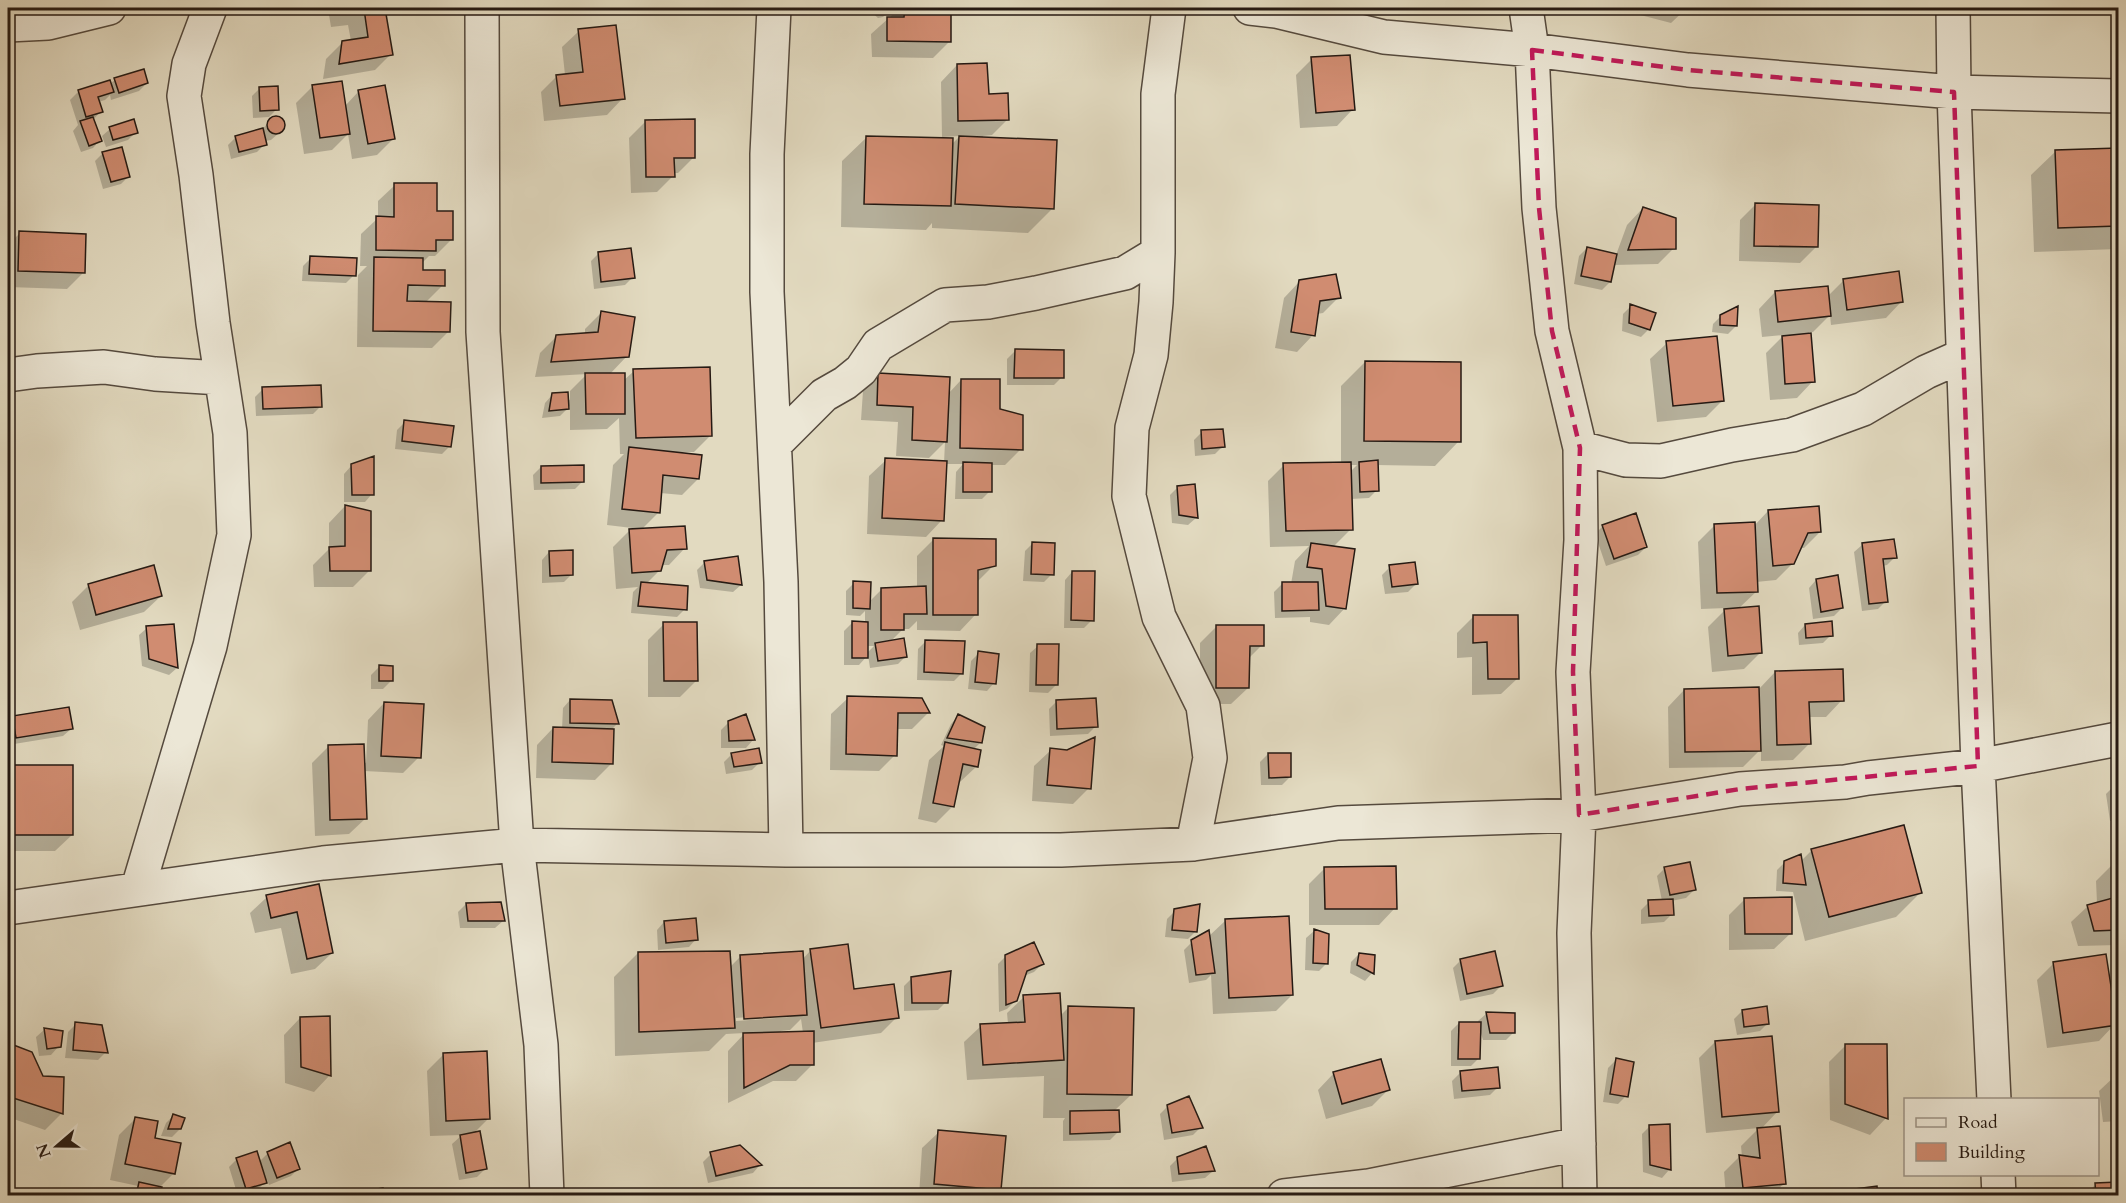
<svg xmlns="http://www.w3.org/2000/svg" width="2126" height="1203" font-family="Cardo,serif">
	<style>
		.shadow { fill: #0003; fill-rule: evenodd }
		.building { fill: #d08c71; stroke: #261a13; stroke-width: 1.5 }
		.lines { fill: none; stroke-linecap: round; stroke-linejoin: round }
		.minor-casing { stroke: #554a3e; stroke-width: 36 }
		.minor { stroke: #ece7d6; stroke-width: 33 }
		.marked { fill: none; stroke: #c2185b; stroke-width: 4.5; stroke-dasharray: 12 8; stroke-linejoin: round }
	</style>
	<rect width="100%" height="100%" fill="#e2dac0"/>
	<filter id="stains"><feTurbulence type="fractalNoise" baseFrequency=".00333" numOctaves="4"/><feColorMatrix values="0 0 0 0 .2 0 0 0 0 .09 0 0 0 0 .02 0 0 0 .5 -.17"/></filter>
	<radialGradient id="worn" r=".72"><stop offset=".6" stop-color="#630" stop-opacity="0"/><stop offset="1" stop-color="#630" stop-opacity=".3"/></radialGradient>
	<path class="shadow" d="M336 8H384L391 54 375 70 323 79 326 59 343 42 351 41 348 25 331 27 329 15Z
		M873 8H892L883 17 878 18 871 12Z
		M900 8H950L949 42 933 58 872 57 871 34Z
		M1626 8H1687L1671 23 1625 11Z
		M579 31 623 98 607 115 544 121 541 92 557 76 565 75 562 47Z
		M1312 59 1353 109 1337 126 1300 128 1296 75Z
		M957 65 1008 119 992 135 983 136V138L1053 208 1028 233 932 228V223L926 230 841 227 842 161 867 137 951 145 960 136 942 137 941 82Z
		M115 80 147 83 139 91 111 100 110 95 105 100 98 102 101 111 93 120 100 140 93 148 81 152 73 131 78 125 70 100 78 92 109 82 110 84Z
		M312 87 345 106 359 91 393 139 377 155 352 159 348 134 332 150 304 154 296 103Z
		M260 88 277 109 269 117 253 118 252 96Z
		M272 118 280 119 283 122V127L280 132 271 140 265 141V144L257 152 231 159 228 145 236 137 261 131Z
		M646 121 694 157 678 173H673V176L657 192 631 193 629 138Z
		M110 129 136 132 128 140 106 147 102 136Z
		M2118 149V249L2034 252 2031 175 2056 151Z
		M103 153 129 176 121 184 103 189 95 161Z
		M395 185 436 212 451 240 435 256H429L422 263V272L443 285 425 303 449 331 432 348 357 347 358 275 367 266H360L361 234 378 218V201Z
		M1756 204 1817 246 1800 263 1739 261 1740 220Z
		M1643 208 1674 248 1658 264 1613 265 1610 282 1602 290 1574 284 1579 256 1587 248 1616 255 1627 225Z
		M20 233 84 272 67 289 8 287V245Z
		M599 253 633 277 625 285 594 289 591 261Z
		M311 258 354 275 346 283 302 281 303 266Z
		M1844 280 1902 301 1886 318 1831 325 1830 315 1813 332H1809L1813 381 1797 398 1770 400 1766 353 1784 335 1762 337 1759 309 1775 292 1828 296Z
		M1300 281 1339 297 1323 313 1317 314 1313 335 1297 352 1275 348 1284 298Z
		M1631 306 1649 329 1641 337 1622 331 1623 314Z
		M602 312 627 356 609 375 623 381 634 371 711 435 694 452H680L698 479 682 495 660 493 658 513 641 530 685 548 669 565H661L660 570 646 584 685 609 677 617 631 613 633 592 638 587 616 589 613 547 632 528 607 525 613 465 624 454H620L619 418 607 429 570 430V406L560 416 542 418 545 403 553 394 570 400V391L587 374 535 377 540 353 556 337 585 334V329Z
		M1721 316 1736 326 1728 334 1712 332 1713 324Z
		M1667 343 1723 400 1706 417 1657 422 1650 359Z
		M1015 351 1062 377 1054 385H1007V359Z
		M1365 362 1459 441 1435 466 1376 465 1377 490 1369 498 1351 499V529L1333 547 1345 608 1329 625 1310 622V617L1275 618 1274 592 1282 584H1291L1295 561 1309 546 1270 547 1268 481 1284 465 1341 463V386ZM1350 465H1357L1350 472Z
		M879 375 948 394 961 380 998 410 1021 449 1005 465H990V491L982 499H955L956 472 963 464H945L942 520 926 537 867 534 869 476 886 460 944 463 945 442 929 458 896 456 898 422 861 420 863 391Z
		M263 389 321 406 313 414 256 416 255 397Z
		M405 422 450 446 442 454 395 449 397 430Z
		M1202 432 1223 446 1215 454 1195 456 1194 440Z
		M352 465 372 494 365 502H344V474Z
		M541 467 583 481 575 489 534 490 533 475Z
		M1178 487 1196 518 1188 525 1172 523 1170 495Z
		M345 506 370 570 353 587H314L313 565 329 549V523Z
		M1768 511 1820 532 1804 548H1800L1793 563 1776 580 1756 582 1757 591 1738 609 1761 652 1744 669 1712 672 1708 627 1727 608 1701 609 1698 542 1714 526H1754Z
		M1603 526 1646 547 1638 555 1606 566 1595 534Z
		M933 540 994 565 978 581 976 614 960 631 917 630V621L909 629H903L890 642 905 657 898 664 870 668 868 655 859 665H844V631L852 623H865V611L860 616 846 615V591L854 583 869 602 882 589 917 588V556ZM867 646H874L867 653Z
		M1033 543 1052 574 1044 582 1023 581 1025 551Z
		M1862 545 1895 557 1887 565 1882 566 1886 601 1878 609 1862 611 1854 552Z
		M549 552 572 574 564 582 542 583V560Z
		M705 562 741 585 733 592 700 588 697 570Z
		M1390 567 1416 584 1408 592 1385 594 1382 575Z
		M1072 572 1092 620 1084 628H1064L1065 580Z
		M1816 580 1842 608 1834 616 1813 619 1809 588Z
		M88 586 161 596 144 612 80 630 72 602Z
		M1473 617 1518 678 1501 694 1472 695V657L1457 658V633Z
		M664 624 697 680 680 697H648V640Z
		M1805 625 1831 635 1823 643 1799 645 1798 633Z
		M173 626 177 668 169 675 142 666 139 635 147 628Z
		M1217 626 1262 645 1248 659V688L1231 704H1200V643Z
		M926 641 962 673 954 681 917 680 918 649Z
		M1038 646 1056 685 1048 693 1029 692 1030 653Z
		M979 653 994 683 987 691 968 689 971 661Z
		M379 667 391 681 383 689H371V675Z
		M1775 672 1842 700 1826 717H1808L1809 744 1793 760 1761 761V749L1743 767 1669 768 1668 707 1684 690 1759 689Z
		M848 698 928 713 912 729H896L895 755 879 771 830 770 831 714Z
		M570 700 618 723 613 728 612 763 595 780 536 778 537 745 553 728 562 729 563 708Z
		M1057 701 1096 726 1088 734 1050 736 1049 709Z
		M384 703 419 757 403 773 364 771 366 818 349 834 315 836 312 763 328 747 366 763 368 720Z
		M958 716 981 742 973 750 977 766 960 782H958L953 806 936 823 918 819 929 760 944 746 941 745 951 724Z
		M13 718 71 729 63 736 8 745V723Z
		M729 722 753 740 746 748H721V730Z
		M1051 750 1089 788 1073 804 1032 801 1034 766Z
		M732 754 760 762 752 770 726 774 724 762Z
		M1268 754 1290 777 1282 785H1261L1260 762Z
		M11 766 72 835 55 851H8V769Z
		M2114 786H2118V820L2110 821 2106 794Z
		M1812 850 1920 893 1896 917 1805 941 1793 892 1776 891 1777 870 1785 862H1800Z
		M2118 864V945L2078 946 2071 922 2088 906 2097 903 2096 881 2112 865Z
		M1325 868 1395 908 1379 925H1309V884Z
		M1665 868 1694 890 1686 898 1671 901 1672 914 1664 922 1641 924V910L1649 902 1662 901 1657 876Z
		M318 886 332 953 315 969 291 974 281 928 255 933 250 913 267 897Z
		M1745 899 1791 933 1774 949 1729 950V915Z
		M466 904 503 921 495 928H460L458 912Z
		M1175 911 1196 931 1188 939 1165 937 1167 919Z
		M1226 920 1292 995 1276 1011 1213 1014 1211 975 1206 980 1189 983 1184 950 1192 942 1208 937Z
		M664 922 696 939 689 947 658 950 657 930Z
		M1314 931 1327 935V963L1319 971 1305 970 1306 938Z
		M810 951 853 991 897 1017 881 1033 812 1043 813 1064 796 1081H773L728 1103V1051L745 1033 726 1034 709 1051 615 1056 614 977 638 953 729 968 740 957 802 960ZM790 1014V1017L736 1021V1018ZM801 1019 803 1033 782 1034 781 1031 790 1030Z
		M1359 954 1374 956 1372 973 1365 981 1350 973 1351 962Z
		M1006 956 1042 964 1034 972 1024 976 1016 1000 1007 1009 999 1012 998 964Z
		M1461 960 1501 986 1493 994 1460 1001 1453 968Z
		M2053 964 2115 1024 2099 1041 2047 1048 2037 980Z
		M912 978 946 1002 938 1010 904 1011V986Z
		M1024 997 1060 1016 1068 1008 1131 1095 1114 1111 1118 1132 1110 1140 1063 1141V1121L1065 1118H1043L1044 1076 967 1080 964 1042 981 1026 1008 1024 1007 1013Z
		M1742 1011 1768 1023 1760 1031 1737 1035 1734 1019Z
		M1486 1014H1514V1032L1506 1040H1483L1480 1030 1479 1058 1471 1066H1451V1031L1459 1023 1479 1024 1478 1021Z
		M300 1018 330 1075 314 1092 285 1083 284 1035Z
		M76 1024 106 1052 98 1060 65 1058 68 1032Z
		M44 1030 61 1032 59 1046 51 1055 39 1056 36 1037Z
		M1715 1042 1778 1111 1760 1130 1784 1183 1772 1196H1726L1724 1172 1740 1156 1742 1157 1741 1146 1759 1128 1706 1133 1699 1058Z
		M11 1045 31 1054 42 1077 62 1078 61 1114 45 1130 8 1117V1049Z
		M1885 1045 1886 1118 1870 1135 1830 1120 1829 1062 1845 1046Z
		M443 1055 489 1118 473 1134 485 1169 477 1177 459 1180 452 1144 462 1135 430 1136 427 1071Z
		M1616 1060 1626 1096 1618 1104 1603 1102 1608 1068Z
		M1334 1073 1388 1090 1372 1106 1326 1119 1318 1090Z
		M1460 1073 1498 1087 1490 1095 1454 1099 1452 1081Z
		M2118 1074V1121L2103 1122 2099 1091 2116 1075Z
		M1168 1106 1201 1127 1193 1135 1164 1140 1160 1114Z
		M174 1115 180 1129 172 1137 161 1136 166 1123Z
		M136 1118 153 1139 173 1174 159 1188V1196H131L132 1192 138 1186 110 1180 119 1135Z
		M1650 1126H1669V1170L1662 1178 1643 1172 1642 1134Z
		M939 1132 1000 1189 993 1196H919L922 1148Z
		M268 1153 299 1168 291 1176 269 1185 267 1180 257 1190 238 1196 229 1167 237 1159 259 1162Z
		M711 1154 760 1165 753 1173 708 1183 703 1162Z
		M1178 1158 1213 1171 1205 1178 1172 1182 1170 1166Z
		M2118 1183V1196H2084L2096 1184Z"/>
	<path class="building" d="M346 8H385L393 55 339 64 342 41 368 37 364 9 347 12Z
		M905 8H951V42L887 41V17H904Z
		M616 25 625 99 560 106 556 75 583 72 578 29Z
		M1350 55 1355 110 1316 113 1311 57Z
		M987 63 989 94 1008 93 1009 120 958 121 957 64Z
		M144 69 148 83 119 93 114 78Z
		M110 80 114 92 98 97 103 112 86 117 78 90Z
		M342 81 350 134 320 138 312 85Z
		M385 85 395 139 368 144 358 90Z
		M278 86 279 110 260 111 259 87Z
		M267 125a9 9 0 1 1 18 0a9 9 0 1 1-18 0Z
		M93 117 102 141 89 146 80 121Z
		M134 119 138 133 113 140 109 127Z
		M695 119V158H674L675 177H646L645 120Z
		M263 128 267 145 239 152 235 136Z
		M866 136 953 138 951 206 864 204Z
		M959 136 1057 140 1054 209 955 204Z
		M122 147 130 177 111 182 102 152Z
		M2118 148V226L2058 228 2055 150Z
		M394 183H437V211H453V240H436V251L376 250V216L394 217Z
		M1755 203 1819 205 1818 247 1754 246Z
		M1643 207 1676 218V249L1628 250Z
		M19 231 86 234 85 273 18 271Z
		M1587 247 1617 254 1611 282 1581 276Z
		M631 248 635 278 601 282 598 252Z
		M310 256 357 258 356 276 309 274Z
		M374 257 423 258V270H445V286L408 285 407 301 451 302 450 332 373 331Z
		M1899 271 1903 302 1847 310 1843 279Z
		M1336 274 1341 298 1320 301 1315 336 1291 332 1299 280Z
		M1828 286 1831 316 1778 322 1775 291Z
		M1630 304 1656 313 1650 330 1629 323Z
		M1738 306 1737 326 1720 325V315Z
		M601 311 635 317 629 357 551 362 556 335 598 332Z
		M1811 333 1815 382 1785 384 1782 336Z
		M1717 336 1724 401 1673 406 1666 341Z
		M1015 349 1064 350V378H1014Z
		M1365 361 1461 362V442L1364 441Z
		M710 367 712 436 636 438 633 369Z
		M585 373H625V414H586Z
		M878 373 950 377 947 442 912 440 913 407 877 405Z
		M961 379H1000V409L1023 415V450L960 448Z
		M321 385 322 407 263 409 262 387Z
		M568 392 569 409 549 411 552 393Z
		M404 420 454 426 451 447 402 441Z
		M1223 429 1225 447 1202 449 1201 430Z
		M629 447 702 455 699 479 663 475 660 513 622 509Z
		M374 456V495H352L351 464Z
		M885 458 947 461 944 521 882 518Z
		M1378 460 1379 491 1360 492 1359 462Z
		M963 462 992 463V492H963Z
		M1351 462 1353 530 1286 531 1283 463Z
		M584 465V482L541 483V466Z
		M1195 484 1198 518 1179 515 1177 486Z
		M345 505 371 511V571H330L329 547 345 546Z
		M1819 506 1821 532 1808 533 1794 564 1773 566 1768 510Z
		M1636 513 1647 547 1614 559 1602 525Z
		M1755 522 1758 592 1717 593 1714 524Z
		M685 526 687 549 667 550 661 571 632 573 629 529Z
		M933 538 996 539V566L978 570V615H933Z
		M1894 539 1897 558 1883 559 1888 602 1869 604 1862 543Z
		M1032 542 1055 543 1054 575 1031 574Z
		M1311 543 1355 549 1346 609 1326 606 1322 569 1307 567Z
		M573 550V575L550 576 549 551Z
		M738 556 742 585 707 580 704 561Z
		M1415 562 1418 584 1392 587 1389 565Z
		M154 565 162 596 96 615 88 584Z
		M1072 571H1095L1094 621 1071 620Z
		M1838 575 1843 608 1821 612 1816 579Z
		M853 581 871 582 870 609 853 608Z
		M641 582 688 586 687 610 638 606Z
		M1282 582H1318L1319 610 1282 611Z
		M926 586 927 614H904V630H881V588Z
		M1759 606 1762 653 1728 656 1724 609Z
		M1473 615H1518L1519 679H1488L1487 642 1473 643Z
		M852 621 868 622V658H852Z
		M1832 621 1833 636 1806 638 1805 624Z
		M663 622H697L698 681H664Z
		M174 624 178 668 149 659 146 626Z
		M1216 625H1264V646H1250L1249 688H1216Z
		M904 638 907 657 878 661 875 643Z
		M925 640 965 641 963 674 924 672Z
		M1037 644H1059L1058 685H1036Z
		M978 651 999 654 996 684 975 682Z
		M379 665 393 666V681H379Z
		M1843 669 1844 701 1809 702 1811 744 1777 745 1775 671Z
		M1759 687 1761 751 1685 752 1684 689Z
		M847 696 922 698 930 713H898L897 756 846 754Z
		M1096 698 1098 727 1057 729 1056 700Z
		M570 699 612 700 619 724 570 723Z
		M384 702 424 704 421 758 381 756Z
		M69 707 73 729 16 738 12 716Z
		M746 714 755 740 729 741 728 721Z
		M958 714 985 727 982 743 947 738Z
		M553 727 614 729 613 764 552 762Z
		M1095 737 1091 789 1047 785 1050 748 1067 750Z
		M945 742 981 750 978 767 963 764 954 807 933 803Z
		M364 744 367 819 330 820 328 745Z
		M759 748 762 763 734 767 731 753Z
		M1268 753H1291V777L1269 778Z
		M10 765H73V835H11Z
		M2118 784V814H2117L2113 785Z
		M1904 825 1922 893 1829 917 1811 849Z
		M1801 854 1806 885 1783 883 1784 861Z
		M1690 862 1696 890 1670 895 1664 867Z
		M2112 863H2118V930L2094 931 2087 905 2113 898Z
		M1396 866 1397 909H1325L1324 867Z
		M319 884 333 953 307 959 297 912 271 918 266 895Z
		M1792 897V934H1745L1744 898Z
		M1673 899 1674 915 1649 916 1648 900Z
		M501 902 505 921H468L466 903Z
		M1200 904 1197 932 1172 930 1174 909Z
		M1289 916 1293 995 1229 998 1225 919Z
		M696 918 698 940 666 943 664 921Z
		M1314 929 1329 934 1328 964 1313 963Z
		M1209 930 1215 973 1196 975 1191 940Z
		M1034 942 1044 964 1027 971 1017 1001 1006 1005 1005 955Z
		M848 944 854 989 894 984 899 1018 821 1028 810 949Z
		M730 951 735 1028 639 1032 638 952Z
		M803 951 807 1015 744 1019 740 955Z
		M1495 951 1503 986 1467 994 1460 959Z
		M1359 953 1375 955 1374 974 1357 965Z
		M2106 954 2117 1025 2063 1033 2053 962Z
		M951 971 948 1003H912L911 977Z
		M1060 993 1064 1060 983 1065 980 1024 1025 1022 1023 995Z
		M1068 1006 1134 1008 1132 1095 1067 1094Z
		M1767 1006 1769 1024 1744 1027 1742 1010Z
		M1486 1012 1515 1013V1033H1490Z
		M330 1016 331 1076 301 1067 300 1017Z
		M75 1022 102 1025 108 1053 73 1050Z
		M1459 1022H1481L1480 1059H1458Z
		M44 1028 63 1031 61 1047 47 1049Z
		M814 1031V1065H790L744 1088 743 1033Z
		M1772 1036 1779 1112 1722 1117 1715 1041Z
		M11 1044 32 1052 43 1076 64 1077 63 1114 13 1098Z
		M1845 1044H1887L1888 1119 1845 1104Z
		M487 1051 490 1119 446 1121 443 1053Z
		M1616 1058 1634 1062 1628 1097 1610 1094Z
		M1381 1059 1390 1090 1342 1104 1333 1072Z
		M1498 1067 1500 1088 1462 1091 1460 1071Z
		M1189 1096 1203 1128 1172 1133 1167 1105Z
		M1119 1110 1120 1132 1070 1134V1111Z
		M173 1114 185 1118 181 1129H168Z
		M135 1117 158 1121 155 1138 181 1143 175 1174 125 1164Z
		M1670 1124 1671 1170 1650 1165 1649 1125Z
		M1780 1126 1786 1184 1743 1188 1739 1155 1760 1158 1757 1128Z
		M938 1130 1006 1136 1001 1190 934 1184Z
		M480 1131 487 1169 466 1173 460 1135Z
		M290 1142 300 1169 277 1178 267 1152Z
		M740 1145 762 1165 716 1176 710 1152Z
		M1206 1146 1215 1171 1179 1174 1177 1157Z
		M257 1151 267 1183 246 1189 236 1158Z
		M139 1182 162 1187 160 1196H136Z
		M2118 1182V1196H2096L2095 1183Z
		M1877 1186 1878 1196H1801Z
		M383 1188 384 1196H340Z"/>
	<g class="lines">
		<defs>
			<path id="minor" d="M482 8 483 332 517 845 541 1045 547 1196
				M774 8 767 154V292L781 582 786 850
				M1169 8 1158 94V253L1156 302 1151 355 1132 428 1129 496 1159 617 1203 706 1210 758 1193 844
				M1250 8 1276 11 1384 37 1532 50 1688 70 1954 92 1978 766 1994 1100
				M1526 8 1532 50 1539 208 1552 331 1580 448 1581 540 1573 672 1579 815 1574 933 1580 1196
				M1953 8 1954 92 2118 96
				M8 25 48 23 109 8
				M8 375 37 371 104 367 155 374 221 378
				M775 444 824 395 845 383 861 370 878 345 945 305 988 302 1036 293 1125 273 1158 253
				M1580 448 1626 460 1661 461 1732 445 1792 435 1863 409 1926 372 1962 356
				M138 888 210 646 234 535 230 433 213 323 196 175 184 96 189 64 210 8
				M8 908 323 863 517 845 786 850H1061L1193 844 1338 823 1579 815 1740 789 1845 782 1868 778 1978 766 2118 739
				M1998 1174 1999 1196
				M1284 1196 1369 1186 1579 1144"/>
		</defs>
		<use href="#minor" class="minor-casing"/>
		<use href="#minor" class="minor"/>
	</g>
	<path class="marked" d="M1532 50 1688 70 1954 92 1978 766 1740 789 1579 815 1573 672 1580 448 1552 331 1539 208Z"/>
	<rect width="2126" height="1203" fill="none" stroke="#e2dac0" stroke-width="30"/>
	<rect x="9" y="9" width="2108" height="1185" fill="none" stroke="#261a13" stroke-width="3"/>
	<rect x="15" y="15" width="2096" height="1173" fill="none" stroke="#261a13" stroke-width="1.5"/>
	<rect x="1904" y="1098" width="195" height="78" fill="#ece7d6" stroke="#9d9588" stroke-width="1.5"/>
	<rect x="1916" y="1118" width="30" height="9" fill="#ece7d6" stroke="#9d9588" stroke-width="1.5"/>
	<text x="1958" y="1128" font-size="18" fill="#261a13">Road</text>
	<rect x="1916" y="1143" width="30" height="18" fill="#d08c71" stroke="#9d9588" stroke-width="1.5"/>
	<text x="1958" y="1158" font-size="18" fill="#261a13">Building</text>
	<g transform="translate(57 1146) rotate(250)" stroke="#ece7d6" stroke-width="4.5" paint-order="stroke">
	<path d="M0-4.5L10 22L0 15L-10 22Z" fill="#261a13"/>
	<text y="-9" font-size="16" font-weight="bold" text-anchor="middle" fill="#261a13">N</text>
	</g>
	<rect width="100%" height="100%" filter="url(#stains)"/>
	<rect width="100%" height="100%" fill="url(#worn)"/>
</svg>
